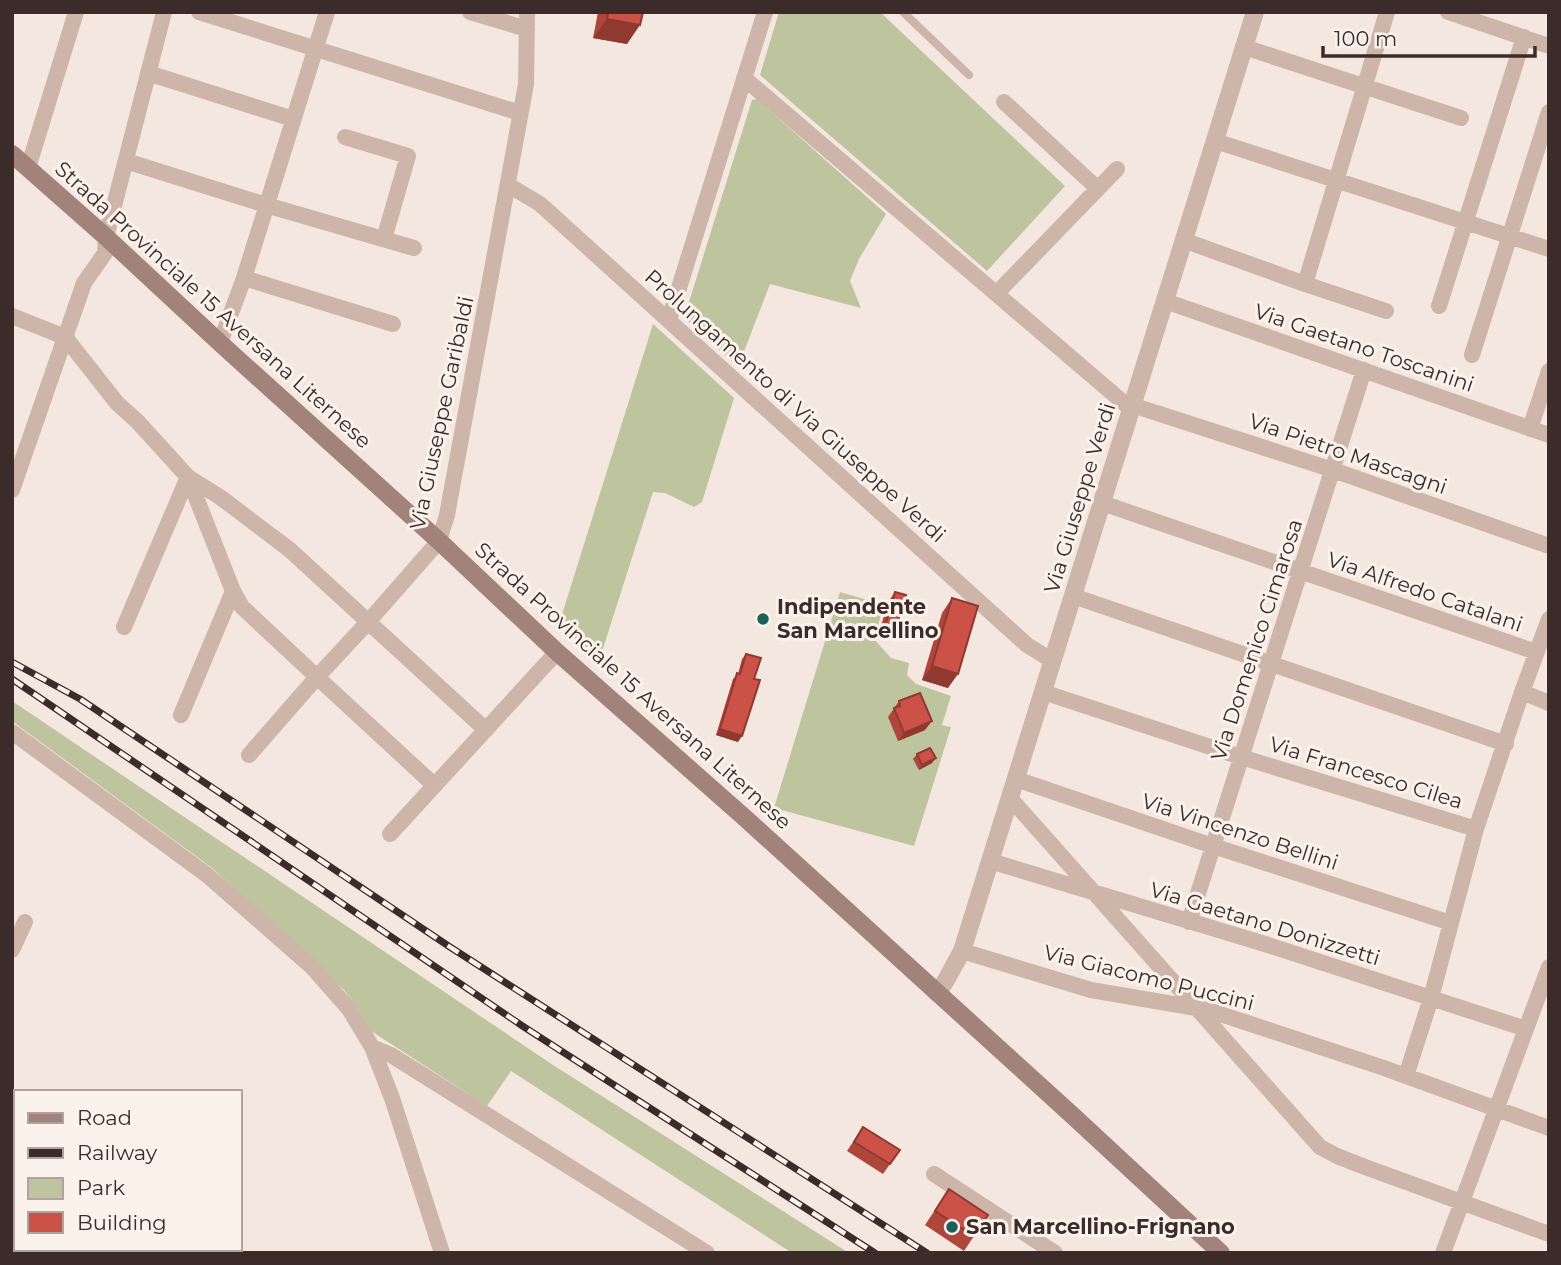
<svg xmlns="http://www.w3.org/2000/svg" width="1561" height="1265" font-family="Montserrat,sans-serif">
	<style>
		.green { fill: #bec59e }
		.lines { fill: none; stroke-linecap: round; stroke-linejoin: round }
		.service { stroke: #cdb5aa; stroke-width: 8 }
		.minor { stroke: #cdb5aa; stroke-width: 16 }
		.tertiary { stroke: #cdb5aa; stroke-width: 18 }
		.secondary { stroke: #a2837b; stroke-width: 18 }
		.rail-casing { stroke: #3b2c2a; stroke-width: 7 }
		.rail { stroke: #fbf2ec; stroke-width: 4.5; stroke-dasharray: 13; stroke-linecap: butt }
		.wall { fill: #af463c }
		.shaded-wall { fill: #8f3931 }
		.building { fill: #cc5146; stroke: #8f3931; stroke-width: 2 }
		.poi-dot { fill: #1d5f59; stroke: #fbf2ec; stroke-width: 2.5 }
		.labels { text-anchor: middle; stroke-width: 6; stroke-linejoin: round; paint-order: stroke }
		.street-label { font-size: 21px; fill: #3b2c2a; stroke: #fbf2ec }
		.poi-label { font-size: 21px; font-weight: bold; fill: #3b2c2a; stroke: #fbf2ec; text-anchor: start }
	</style>
	<rect width="100%" height="100%" fill="#f4e7df"/>
	<path class="green" d="M779 12H880L1065 186 987 271 760 75Z
		M757 99 886 214 859 259 850 281 861 308 770 284 738 367 684 318 752 100Z
		M653 324 734 398 702 502 694 507 665 493 653 492 599 661 559 624Z
		M840 592 884 605 874 639 891 658 909 663 907 675 916 684 951 696 942 725 951 727 914 846 774 808Z
		M12 701 553 1065 849 1253H792L511 1071 487 1106 371 1031 359 1010 344 990 212 868 12 721Z"/>
	<g class="lines">
		<path class="service" d="M903 12 969 75"/>
		<path class="minor" d="M199 12 520 113
			M470 12 527 29
			M1448 12 1549 46
			M1244 47 1461 118
			M148 73 293 119
			M744 78 1131 409
			M1004 102 1098 189
			M345 137 408 156 384 239
			M1215 141 1549 249
			M126 161 266 205 414 248
			M28 168 76 12
			M507 187 515 189 540 204 1027 645 1053 661
			M1183 240 1305 284 1386 311
			M244 278 393 324
			M1305 284 1387 12
			M997 293 1117 169
			M1165 301 1549 435
			M1439 306 1524 37
			M12 316 65 337 117 403 137 421 188 477 233 591 242 607 317 677 434 785
			M669 320 765 12
			M220 343 244 278 327 12
			M1472 355 1549 112
			M1132 405 1333 470 1549 546
			M1530 429 1549 371
			M12 490 84 283 105 253 106 237 164 12
			M1102 503 1536 652
			M1073 596 1506 744
			M124 627 188 477 220 497 290 550 486 730
			M1043 692 1241 757 1476 829
			M1522 692 1549 703
			M181 715 233 591
			M12 732 207 875 312 967 349 1009 372 1047 392 1098 442 1253
			M249 755 317 677 368 622 439 541 447 515 526 84 527 12
			M1016 779 1213 846 1451 923
			M1010 798 1320 1147 1337 1156 1365 1167 1549 1234
			M390 834 557 652
			M990 861 1265 944 1526 1029
			M1189 922 1364 370
			M12 950 25 922
			M962 951 1091 990 1208 1010 1384 1068 1549 1128
			M372 1047 391 1055 707 1253
			M1406 1076 1431 998 1476 829 1522 692 1549 619
			M934 1174 1055 1253
			M1443 1253 1549 967"/>
		<path class="tertiary" d="M937 993 945 982 962 951 1255 12"/>
		<path class="secondary" d="M12 154 106 237 220 343 439 541 557 652 745 818 1072 1115 1221 1253"/>
		<defs>
			<path id="rail" d="M12 662 80 699 450 947 927 1253
				M12 679 524 1027 875 1253"/>
		</defs>
		<use href="#rail" class="rail-casing"/>
		<use href="#rail" class="rail"/>
	</g>
	<path class="wall" d="M598 12H643L627 44 593 38Z
		M895 592V630L889 639 878 636 888 602Z
		M952 598 948 688 922 680 942 613Z
		M746 654 738 742 716 735 733 679 738 674 742 659Z
		M899 701 925 730 898 741 888 717Z
		M917 754 932 763 919 770 913 759Z
		M863 1127 890 1164 883 1174 847 1151Z
		M949 1189 988 1215 964 1251 925 1225Z"/>
	<path class="shaded-wall" d="M607 19 640 25 627 44 593 38Z
		M885 626 895 630 889 639 878 636Z
		M932 666 958 674 948 688 922 680Z
		M932 721 925 730 898 741 904 733Z
		M720 729 742 736 738 742 716 735Z
		M936 758 932 763 919 770 922 765Z"/>
	<path class="building" d="M608 12H643L640 25 607 19Z
		M895 592 906 595 895 630 885 626Z
		M952 598 978 606 958 674 932 666Z
		M746 654 761 658 754 679 760 680 742 736 720 729 737 673 740 674Z
		M920 693 932 721 904 733 894 708 900 706 899 701Z
		M930 748 936 758 922 765 917 754Z
		M863 1127 900 1150 890 1164 854 1142Z
		M949 1189 988 1215 974 1236 935 1211Z"/>
	<g class="poi-dot">
		<circle cx="763" cy="619" r="7"/>
		<circle cx="952" cy="1227" r="7"/>
	</g>
	<g class="labels">
		<g class="street-label">
			<text transform="translate(213 305) rotate(42)" y="7">Strada Provinciale 15 Aversana Liternese</text>
			<text transform="translate(1364 348) rotate(19)" y="7">Via Gaetano Toscanini</text>
			<text transform="translate(795 406) rotate(42)" y="7">Prolungamento di Via Giuseppe Verdi</text>
			<text transform="translate(442 413) rotate(-78)" y="7">Via Giuseppe Garibaldi</text>
			<text transform="translate(1348 454) rotate(19)" y="7">Via Pietro Mascagni</text>
			<text transform="translate(1080 498) rotate(-73)" y="7">Via Giuseppe Verdi</text>
			<text transform="translate(1425 592) rotate(19)" y="7">Via Alfredo Catalani</text>
			<text transform="translate(1257 640) rotate(-72)" y="7">Via Domenico Cimarosa</text>
			<text transform="translate(633 686) rotate(42)" y="7">Strada Provinciale 15 Aversana Liternese</text>
			<text transform="translate(1366 773) rotate(17)" y="7">Via Francesco Cilea</text>
			<text transform="translate(1240 832) rotate(18)" y="7">Via Vincenzo Bellini</text>
			<text transform="translate(1265 924) rotate(17)" y="7">Via Gaetano Donizzetti</text>
			<text transform="translate(1149 978) rotate(14)" y="7">Via Giacomo Puccini</text>
		</g>
		<g class="poi-label">
			<text x="777" y="614">Indipendente<tspan x="777" dy="24">San Marcellino</tspan></text>
			<text x="966" y="1234">San Marcellino-Frignano</text>
		</g>
	</g>
	<rect width="1561" height="1265" fill="none" stroke="#3b2c2a" stroke-width="28"/>
	<rect x="14" y="1090" width="228" height="161" fill="#fbf2ec" stroke="#aea39e" stroke-width="2"/>
	<rect x="28" y="1113" width="35" height="10" fill="#a2837b" stroke="#aea39e" stroke-width="2"/>
	<text x="77" y="1125" font-size="21" fill="#3b2c2a">Road</text>
	<rect x="28" y="1148" width="35" height="10" fill="#3b2c2a" stroke="#aea39e" stroke-width="2"/>
	<text x="77" y="1160" font-size="21" fill="#3b2c2a">Railway</text>
	<rect x="28" y="1178" width="35" height="21" fill="#bec59e" stroke="#aea39e" stroke-width="2"/>
	<text x="77" y="1195" font-size="21" fill="#3b2c2a">Park</text>
	<rect x="28" y="1212" width="35" height="21" fill="#cc5146" stroke="#aea39e" stroke-width="2"/>
	<text x="77" y="1230" font-size="21" fill="#3b2c2a">Building</text>
	<path d="M1323 46v10h212v-10" fill="none" stroke="#3b2c2a" stroke-width="3.5"/>
	<text x="1334" y="46" font-size="21" fill="#3b2c2a" stroke="#fbf2ec" stroke-width="5" paint-order="stroke">100 m</text>
</svg>
